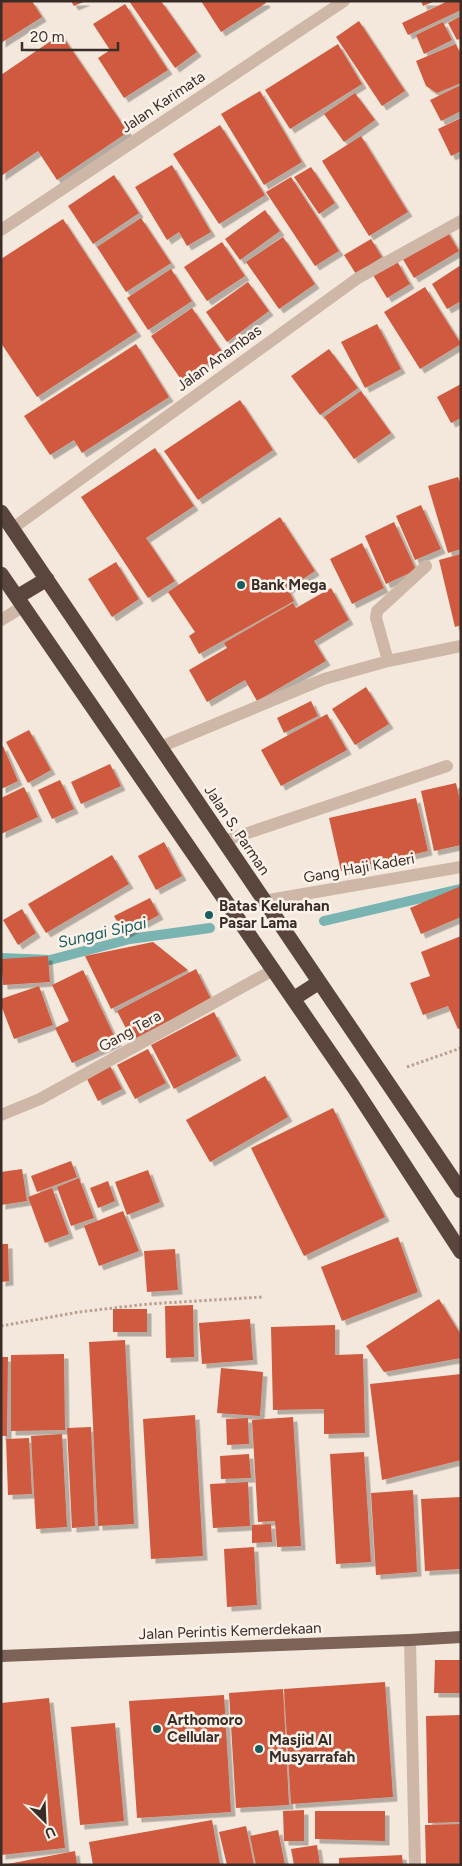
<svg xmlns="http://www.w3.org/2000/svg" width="462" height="1866" font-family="Figtree,sans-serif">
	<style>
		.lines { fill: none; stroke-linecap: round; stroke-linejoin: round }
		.stream { stroke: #79b4b3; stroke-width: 10 }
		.building { fill: #cf5a3f; filter: url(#shadow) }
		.path { stroke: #baa091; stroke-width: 3; stroke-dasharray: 2.5 2.5; stroke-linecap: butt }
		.lane { stroke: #ceb7a7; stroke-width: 12 }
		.street { stroke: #ceb7a7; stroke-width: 12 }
		.primary { stroke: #7d6258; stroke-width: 12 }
		.highway { stroke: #5b463e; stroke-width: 15 }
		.poi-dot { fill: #1a5e5f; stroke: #fbf2e9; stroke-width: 2 }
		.labels { text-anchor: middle; stroke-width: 5; stroke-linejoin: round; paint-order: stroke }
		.street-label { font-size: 15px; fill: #392d28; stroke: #fbf2e9 }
		.poi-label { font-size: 15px; font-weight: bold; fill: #392d28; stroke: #fbf2e9; text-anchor: start }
		.water-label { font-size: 16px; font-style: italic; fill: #1a5e5f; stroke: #fbf2e9 }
	</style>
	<defs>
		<filter id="shadow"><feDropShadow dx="4.5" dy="4.5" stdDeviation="0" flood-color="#0004"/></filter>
	</defs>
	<rect width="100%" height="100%" fill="#f4e8dc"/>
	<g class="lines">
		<path class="stream" d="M324 921 460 889
			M1 958 50 960 130 939 210 928"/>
	</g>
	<path class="building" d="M1 1H32L42 17 1 43Z
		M71 1H86L74 6Z
		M129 1H161L197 52 175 68Z
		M201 1H265L266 3 221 32Z
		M421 1H435L423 6Z
		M448 1H461V10L408 35 402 23Z
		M125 4 168 70 124 98 98 58 110 50 93 24Z
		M461 16V38L457 40 448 23Z
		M359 21 405 91 382 106 336 37Z
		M443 22 452 40 424 54 416 35Z
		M61 34 128 132 57 180 38 151 1 176V75Z
		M338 44 362 84 290 129 265 90Z
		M456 44 461 55V83L437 93 426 86 416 61Z
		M461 85V111L441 121 430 100Z
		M260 91 302 162 264 185 221 114Z
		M355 93 375 120 344 142 324 114Z
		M461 118V151L451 156 438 129Z
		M220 125 265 195 219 224 173 154Z
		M361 136 408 212 369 236 322 161Z
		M172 165 211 232 187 246 179 232 167 240 135 187Z
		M311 167 335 203 319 214 294 177Z
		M114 175 139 213 93 244 68 206Z
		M291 177 339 251 315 266 266 192Z
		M265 210 280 231 240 260 225 239Z
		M141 218 171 263 126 292 97 247Z
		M63 219 137 332 37 397 1 343V259Z
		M446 229 459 251 414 278 401 256Z
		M283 237 315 284 279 309 246 262Z
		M371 239 382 257 356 274 344 255Z
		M222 242 245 276 207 301 184 267Z
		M397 261 410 284 387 298 373 275Z
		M461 265V301L447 309 432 284Z
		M171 269 192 301 148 330 127 298Z
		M248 282 269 311 227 342 206 312Z
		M425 287 461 344 420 369 384 312Z
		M192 308 223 353 182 381 151 336Z
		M377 324 401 369 365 388 341 342Z
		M136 344 169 397 82 453 74 440 50 455 24 416Z
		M329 349 358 388 320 415 291 376Z
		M461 384V418L451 423 437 397Z
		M361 391 391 433 354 459 324 417Z
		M240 400 273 450 198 500 164 451Z
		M155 448 194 506 146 538 175 581 148 598 81 497Z
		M458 477 461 485V549L448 553 428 486Z
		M421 505 441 549 415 560 396 516Z
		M280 517 315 571 288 589 294 601 199 654 189 636 195 632 168 592Z
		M394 522 416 570 386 584 365 536Z
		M362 543 384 588 352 604 330 559Z
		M461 554V625L455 627 439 560Z
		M116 562 139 599 112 617 88 579Z
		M331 588 349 620 314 641 326 661 257 701 245 680 207 702 189 670 227 648 224 643 293 603 296 608Z
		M366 687 389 724 355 745 332 709Z
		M311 701 318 716 284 733 277 718Z
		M327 714 347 750 281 786 261 750Z
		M29 730 51 770 28 783 6 742Z
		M3 746 18 781 1 789V747Z
		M110 764 121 786 81 804 71 782Z
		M60 780 74 809 52 819 38 790Z
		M456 783 461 805V845L434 851 421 791Z
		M24 787 38 817 1 834V798Z
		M416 798 428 851 341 871 329 818Z
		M164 842 182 876 156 890 138 856Z
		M112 855 129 884 46 933 28 904Z
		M461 886V917L421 934 410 908Z
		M150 898 159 915 124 934 114 916Z
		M22 909 36 933 18 945 3 920Z
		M461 936V1028L458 1029 448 1006 423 1015 410 983 430 976 421 952Z
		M153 942 188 970 111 1009 85 956Z
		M48 956 50 982 3 985 1 959Z
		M196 969 211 999 132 1040 117 1011Z
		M83 970 117 1042 72 1063 55 1028 69 1021 52 985Z
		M39 986 53 1025 14 1039 1 1005V999Z
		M214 1012 237 1056 174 1089 151 1045Z
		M148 1049 166 1083 135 1099 117 1065Z
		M109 1064 122 1089 98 1101 86 1077Z
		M265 1076 288 1117 210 1162 186 1120Z
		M333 1108 385 1217 304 1256 251 1148Z
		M71 1161 77 1177 37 1192 31 1176Z
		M22 1169 27 1201 1 1205V1172Z
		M148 1170 160 1202 127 1215 115 1182Z
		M79 1178 94 1218 71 1226 57 1187Z
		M108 1181 115 1201 98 1208 90 1188Z
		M52 1188 69 1234 45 1243 28 1197Z
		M123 1211 139 1251 99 1266 84 1226Z
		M398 1237 418 1292 342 1321 321 1267Z
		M1 1244H8L9 1281 1 1282Z
		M175 1249 178 1290 147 1292 144 1251Z
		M439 1299 461 1335V1358L384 1372 366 1346Z
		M193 1305 194 1357 166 1358 165 1306Z
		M113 1309H147V1332H113Z
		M250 1319 253 1360 202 1364 199 1323Z
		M335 1325V1355L363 1354 365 1433 324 1434V1409L273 1410 271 1327Z
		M125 1340 134 1524 98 1526 89 1342Z
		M64 1354 65 1430 11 1431V1355Z
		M1 1357H8L7 1436H1Z
		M221 1368 263 1372 260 1416 217 1413Z
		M461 1374V1460L382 1480 370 1384Z
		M195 1415 203 1556 151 1559 143 1419Z
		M293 1417 301 1546 277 1547 275 1521 258 1522 252 1420Z
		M248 1418 249 1444 227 1445 226 1419Z
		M91 1427 95 1526 72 1528 67 1428Z
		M62 1434 67 1527 36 1529 31 1436Z
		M29 1438 32 1494 8 1495 6 1439Z
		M364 1452 371 1562 336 1564 330 1454Z
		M249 1454 251 1478 221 1479 220 1456Z
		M248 1482 250 1526 213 1528 210 1484Z
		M413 1490 417 1572 376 1575 371 1493Z
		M461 1497V1569L425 1571 421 1499Z
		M271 1524 272 1542 252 1543V1525Z
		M254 1547 257 1605 227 1607 224 1549Z
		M435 1660H461V1693H434Z
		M385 1682 393 1797 291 1804 284 1689Z
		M283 1689 289 1805 236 1808 229 1693Z
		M224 1695 231 1812 137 1818 129 1701Z
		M49 1698 65 1848 1 1855V1703Z
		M461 1715V1822L428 1823 426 1716Z
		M115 1723 124 1821 80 1825 71 1727Z
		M304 1810V1841H284L283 1811Z
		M315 1811H385V1841L315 1839Z
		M212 1820 220 1865H93L89 1842Z
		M461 1824V1865H426L425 1825Z
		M246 1826 254 1865H227L219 1832Z
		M278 1830 285 1865H256L250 1836Z
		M317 1845 320 1865H294L291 1849Z
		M75 1851 77 1865H8V1864Z
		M402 1855 403 1865H339V1858Z"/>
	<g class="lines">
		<path class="path" d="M407 1067 461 1048
			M1 1326 79 1312 148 1304 262 1297"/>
		<path class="lane" d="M1 620 24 606
			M224 841 447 766"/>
		<path class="street" d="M1 230 344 1
			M13 528 358 278 461 221
			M388 661 376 618 377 611 426 566
			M160 747 324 679 388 661 461 646
			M263 901 461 867
			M1 1115 40 1099 273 970
			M410 1640 415 1865"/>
		<path class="primary" d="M1 1656 410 1640 461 1637"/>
		<path class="highway" d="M1 512 461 1191
			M1 574 353 1086 461 1252
			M17 597 47 579
			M293 999 318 983"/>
	</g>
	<g class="poi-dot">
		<circle cx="241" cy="585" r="5"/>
		<circle cx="209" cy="915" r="5"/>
		<circle cx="157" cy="1729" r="5"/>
		<circle cx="259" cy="1749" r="5"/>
	</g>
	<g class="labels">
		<g class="street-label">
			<text transform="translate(163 102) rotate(-34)" y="5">Jalan Karimata</text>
			<text transform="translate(219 358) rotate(-36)" y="5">Jalan Anambas</text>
			<text transform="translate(237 830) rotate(56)" y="5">Jalan S. Parman</text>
			<text transform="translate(359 868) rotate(-10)" y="5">Gang Haji Kaderi</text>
			<text transform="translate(130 1031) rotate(-29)" y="5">Gang Tera</text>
			<text transform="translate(230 1631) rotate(-2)" y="5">Jalan Perintis Kemerdekaan</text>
		</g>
		<g class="poi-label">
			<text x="251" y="590">Bank Mega</text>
			<text x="219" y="911">Batas Kelurahan<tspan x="219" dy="17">Pasar Lama</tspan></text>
			<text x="167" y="1725">Arthomoro<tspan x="167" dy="17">Cellular</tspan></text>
			<text x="269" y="1745">Masjid Al<tspan x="269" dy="17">Musyarrafah</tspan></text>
		</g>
		<g class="water-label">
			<text transform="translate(102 932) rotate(-13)" y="6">Sungai Sipai</text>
		</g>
	</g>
	<rect width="462" height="1866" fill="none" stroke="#392d28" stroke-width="5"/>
	<g transform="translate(45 1821) rotate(156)" stroke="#fbf2e9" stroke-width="4" paint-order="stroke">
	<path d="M0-4L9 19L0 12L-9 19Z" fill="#392d28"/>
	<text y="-8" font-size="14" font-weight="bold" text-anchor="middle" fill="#392d28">U</text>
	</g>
	<path d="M22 42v8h96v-8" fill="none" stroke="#392d28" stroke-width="2.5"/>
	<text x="30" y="42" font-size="15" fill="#392d28" stroke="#fbf2e9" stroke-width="4" paint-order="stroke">20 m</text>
</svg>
